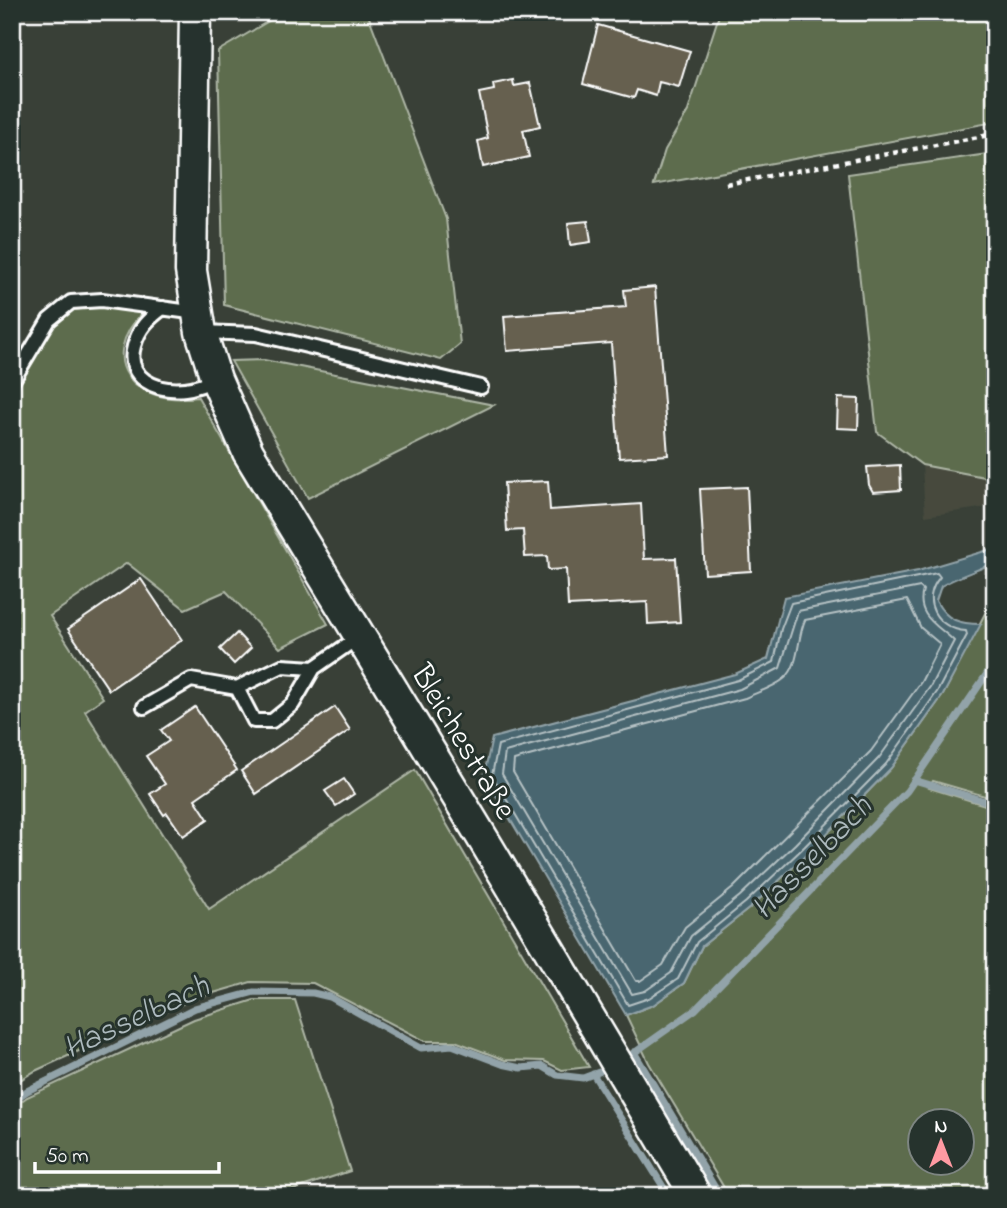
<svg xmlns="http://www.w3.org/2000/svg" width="1007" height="1208" font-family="'Indie Flower',sans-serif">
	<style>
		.built { fill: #464a3e }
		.green { fill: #5d6c4e; stroke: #aeb6a6; stroke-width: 2; fill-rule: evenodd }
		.water { fill: #49666f; stroke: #92a3a9; stroke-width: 2 }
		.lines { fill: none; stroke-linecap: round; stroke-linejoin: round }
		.shore { stroke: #b6c2c5; stroke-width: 2 }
		.stream { stroke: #92a3a9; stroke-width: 7 }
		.building { fill: #66604f; stroke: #fff; stroke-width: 2 }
		.service-casing { stroke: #fff; stroke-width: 18 }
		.tertiary-casing { stroke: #fff; stroke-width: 35 }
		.path { stroke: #fff; stroke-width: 4.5; stroke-dasharray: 5 5; stroke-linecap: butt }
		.service { stroke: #26332d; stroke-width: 12 }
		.tertiary { stroke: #26332d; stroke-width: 30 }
		.labels { text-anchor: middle; stroke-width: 6; stroke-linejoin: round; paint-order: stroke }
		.street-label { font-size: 32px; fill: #fff; stroke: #26332d }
		.water-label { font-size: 33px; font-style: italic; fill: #adbabe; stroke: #26332d }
	</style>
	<rect width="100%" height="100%" fill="#394037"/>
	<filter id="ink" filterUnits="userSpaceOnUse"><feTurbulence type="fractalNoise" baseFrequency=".0143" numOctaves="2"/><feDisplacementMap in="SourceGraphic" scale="14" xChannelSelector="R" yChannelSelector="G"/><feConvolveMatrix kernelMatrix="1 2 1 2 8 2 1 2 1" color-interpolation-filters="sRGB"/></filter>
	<g filter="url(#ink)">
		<path class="built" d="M922 465 995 479V506L925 516Z"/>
		<path class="green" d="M284 12H367L446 219 460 344 441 360 224 305 218 51Z
			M720 12H995V124L994 122 654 185 665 150 688 111Z
			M995 153V479L922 465 877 432 848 174Z
			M102 306 144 311C94 362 135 407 198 397L328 624 280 648 226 591 185 609 127 563 50 616 103 698 85 711 209 909 415 770 589 1067 562 1070 544 1061 505 1060 455 1041H425L313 983 251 982 193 999 35 1071 12 1085V396L53 324 74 310Z
			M264 360 494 405 308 498 231 361Z
			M995 594V799L933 781 929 788 995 808V1196H729L649 1063 626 1015 653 1005 684 983 702 946 751 907 806 855 891 768 943 695ZM920 1120H962V1162H920Z
			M254 1000H295L350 1171 275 1196H217L216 1192 186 1196H12V1108L27 1097 194 1019Z"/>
		<path class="water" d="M995 548V562C977 571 958 576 941 586L936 601C947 621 960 624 981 624L943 695 891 768 806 855 751 907 702 946 684 983 653 1005 626 1015 484 775 492 738 735 674 768 659 784 597 918 571Z"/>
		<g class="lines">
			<path class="shore" d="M937 573 940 577C919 601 937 629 966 631L967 635 937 692 886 764 801 850 746 902 697 942 678 979 649 998 628 1005 492 775 498 745 738 680 774 662 781 629 791 603Z
				M920 587 923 590C915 616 939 626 954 641L930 687 879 758 795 844 740 896 691 936 671 973 645 991 632 994 502 774 505 752 740 689 780 668 798 611Z
				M907 600 921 628 940 644 921 682 871 751 733 888 685 927 663 965 640 981H636L513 772 514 760 745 698C758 692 775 687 785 678 800 665 797 637 805 620Z"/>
			<path class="stream" d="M914 780 995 804
				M634 1052 720 1196
				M631 1055 695 1010 907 791 995 662
				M593 1074 669 1196
				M12 1101 27 1091 195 1008 254 992 313 993 330 997 421 1048 452 1045 502 1064 521 1068 542 1066 557 1075 583 1078 599 1072"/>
		</g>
		<path class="building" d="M598 25 690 51 679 87 659 82 656 96 637 90 634 98 583 84Z
			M513 80 514 86 530 83 540 126 523 130 529 157 483 167 478 141 488 138 479 93 494 90 493 84Z
			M588 221 591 242 570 245 568 223Z
			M655 287 668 455 619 458 611 343 507 351 504 316 626 307 624 290Z
			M838 398 859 399 858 429 837 428Z
			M900 465 901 490 873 492 869 485 867 467Z
			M548 481 550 510 641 504 644 559 676 558 680 622 648 624 647 602 568 606 566 569 548 570 547 556 525 557 523 530 507 531 504 483Z
			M747 487 751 571 705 574 700 489Z
			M141 579 182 640 109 690 68 629Z
			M237 633 251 648 234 664 220 649Z
			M195 707 237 770 195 799 208 819 183 836 167 813 164 815 150 794 165 784 146 756 169 741 161 730Z
			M335 707 350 730 256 794 241 771Z
			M344 779 354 794 336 806 325 791Z"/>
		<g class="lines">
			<defs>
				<path id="service" d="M163 308C148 319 139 328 134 346 125 378 156 392 185 389 195 388 206 384 216 379
					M201 332 256 334 481 387
					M12 382 49 320 71 302 102 300 197 313
					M237 688 254 721H272L293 704 314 668
					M144 707 191 680 237 688 282 666 314 668 360 636"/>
				<path id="tertiary" d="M195 12 191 271 201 332 216 379 248 452 488 847 696 1196"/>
			</defs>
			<use href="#service" class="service-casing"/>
			<use href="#tertiary" class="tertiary-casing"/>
			<path class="path" d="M726 184 995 134"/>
			<use href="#service" class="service"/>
			<use href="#tertiary" class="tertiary"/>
		</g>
	</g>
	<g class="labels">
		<g class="street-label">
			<text transform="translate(465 741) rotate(59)" y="11">Bleichestraße</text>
		</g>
		<g class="water-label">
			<text transform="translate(810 856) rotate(-46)" y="12">Hasselbach</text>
			<text transform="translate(135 1015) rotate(-25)" y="12">Hasselbach</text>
		</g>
	</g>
	<rect width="1007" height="1208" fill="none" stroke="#26332d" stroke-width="42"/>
	<rect x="21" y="21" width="965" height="1166" fill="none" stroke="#fff" stroke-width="2.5" filter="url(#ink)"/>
	<g transform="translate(941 1142)"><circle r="33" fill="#26332d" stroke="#7d8581" stroke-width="2"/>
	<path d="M0-5L12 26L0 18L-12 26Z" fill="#ff9aa2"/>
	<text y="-10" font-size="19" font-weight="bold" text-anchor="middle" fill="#ffffff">N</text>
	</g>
	<path d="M35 1162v10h184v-10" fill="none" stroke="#ffffff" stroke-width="3.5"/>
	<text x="46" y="1162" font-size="21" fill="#ffffff" stroke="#26332d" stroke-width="5" paint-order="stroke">50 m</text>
</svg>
